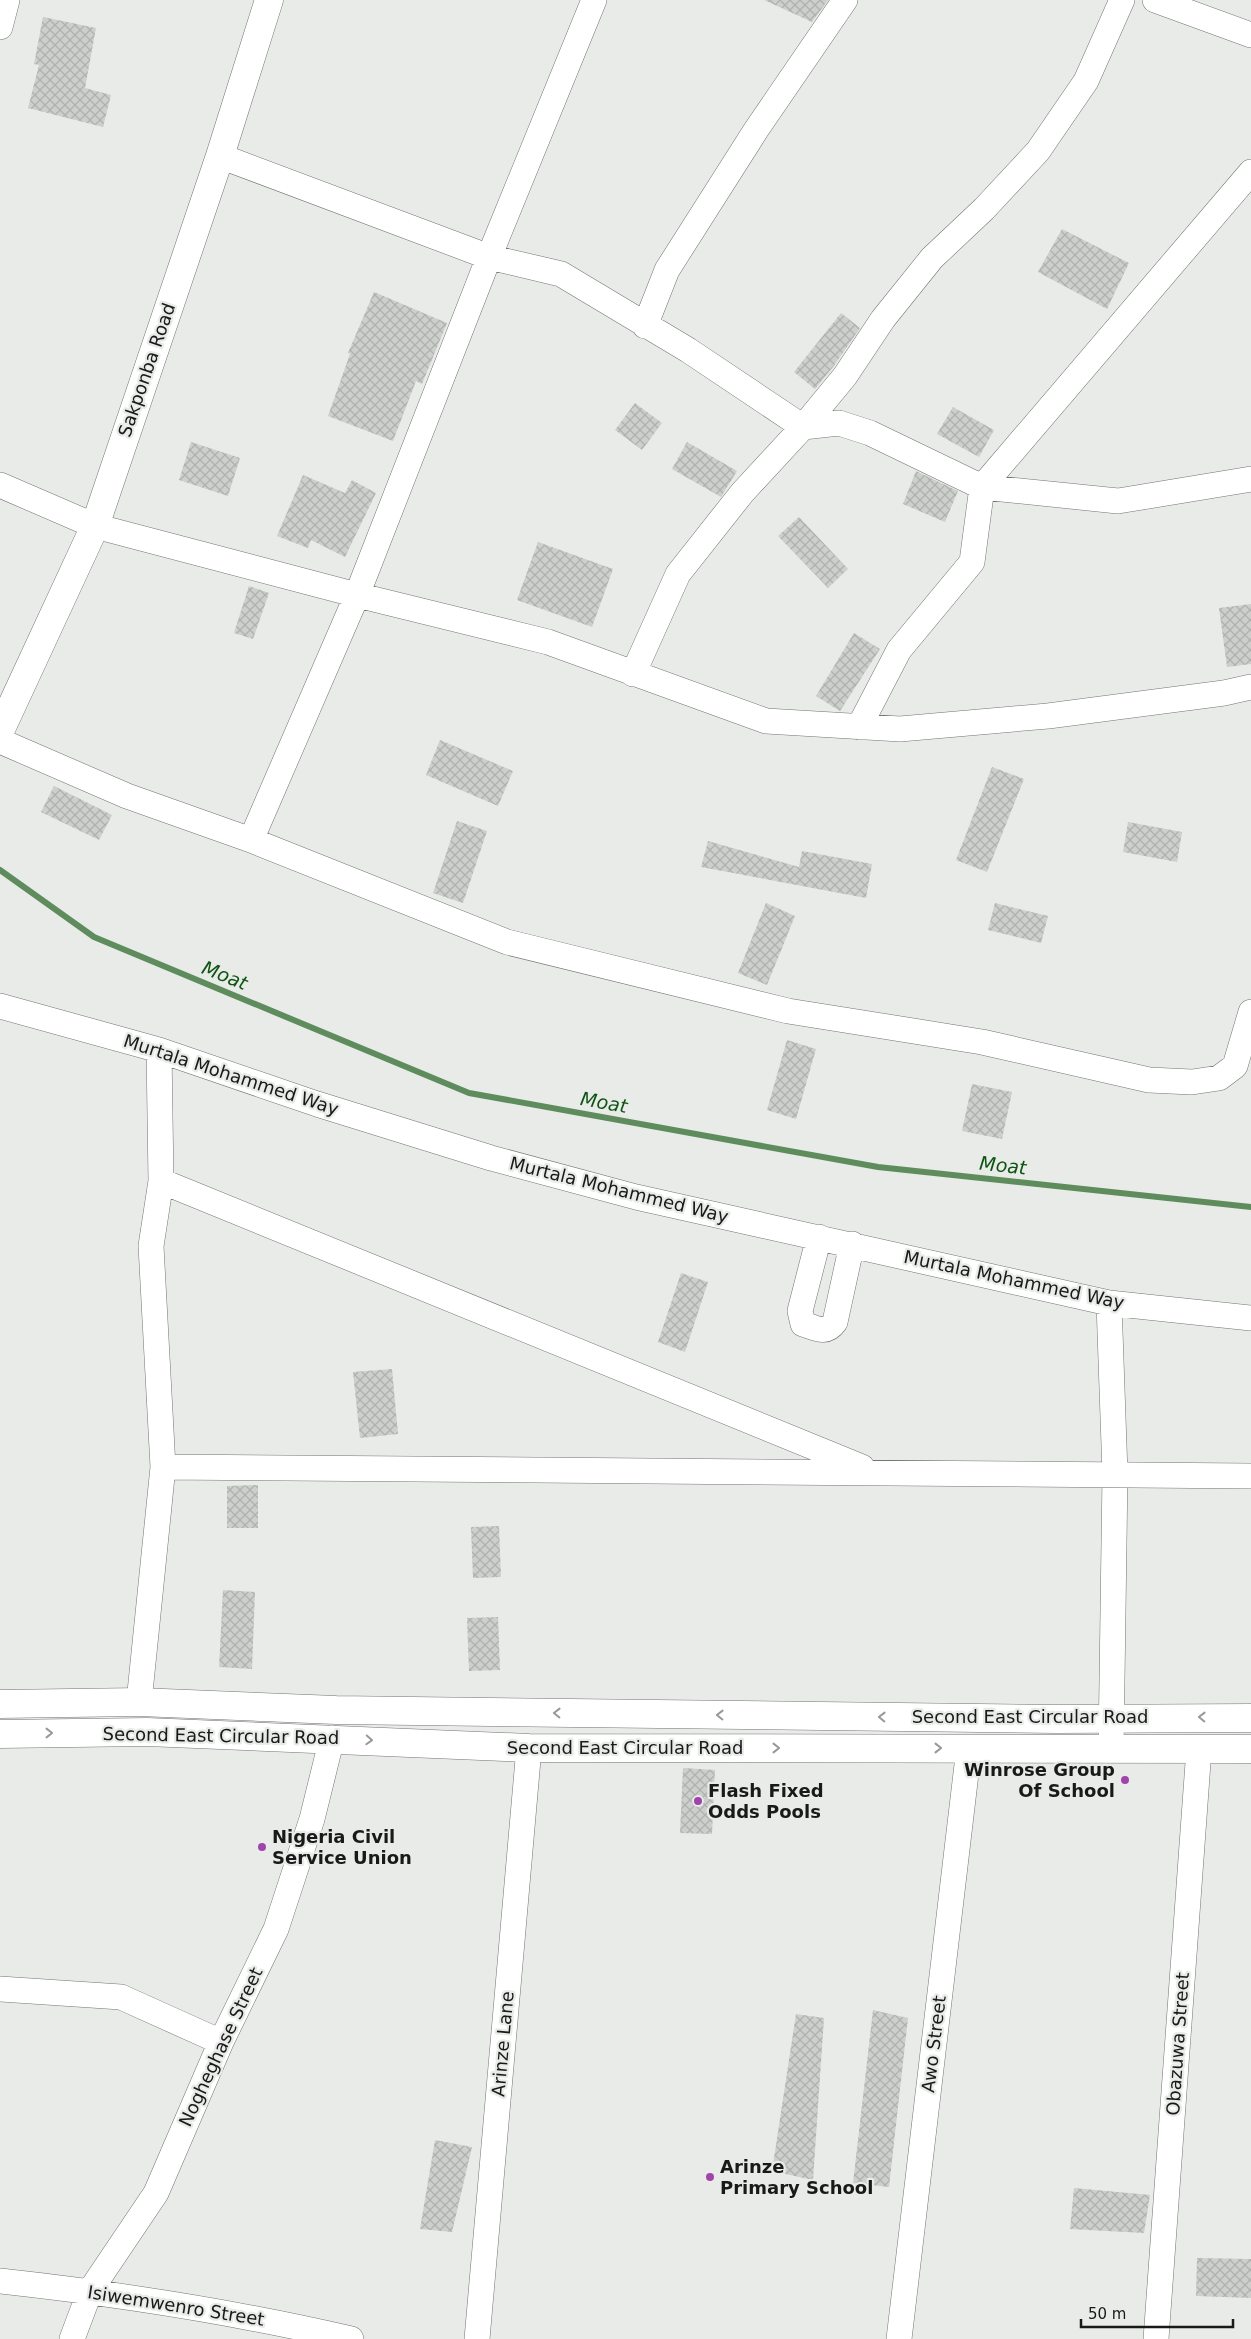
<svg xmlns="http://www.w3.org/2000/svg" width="1251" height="2339" font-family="'DejaVu Sans',sans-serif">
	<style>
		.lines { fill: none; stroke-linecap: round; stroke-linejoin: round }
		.stream { stroke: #5e8c5d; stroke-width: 6 }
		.building { fill: url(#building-cross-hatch) }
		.minor-casing { stroke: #727572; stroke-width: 26 }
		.major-casing { stroke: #727572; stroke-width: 29 }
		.minor { stroke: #fff; stroke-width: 25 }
		.major { stroke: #fff; stroke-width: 28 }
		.oneway { stroke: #979897 }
		.poi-dot { fill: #a143ab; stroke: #e8ebe8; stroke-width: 2 }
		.labels { text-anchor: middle; stroke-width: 4.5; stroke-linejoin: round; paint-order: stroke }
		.street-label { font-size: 18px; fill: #181918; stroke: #e8ebe8 }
		.poi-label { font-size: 18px; font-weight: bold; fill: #181918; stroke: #e8ebe8; text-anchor: start }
		.water-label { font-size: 19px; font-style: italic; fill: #0e5413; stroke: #e8ebe8 }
	</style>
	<defs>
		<pattern id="building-cross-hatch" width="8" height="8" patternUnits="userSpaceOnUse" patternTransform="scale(1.25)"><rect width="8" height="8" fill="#cdcfcc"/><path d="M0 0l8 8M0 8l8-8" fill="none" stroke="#afb1ae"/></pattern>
	</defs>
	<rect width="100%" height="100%" fill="#e8ebe8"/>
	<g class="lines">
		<path class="stream" d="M0 870 94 937 469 1093 878 1167 1251 1207"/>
	</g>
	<path class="building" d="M764 0H828L812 22Z
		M43 17 96 28 85 88 111 95 103 127 28 108 39 65 34 64Z
		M1062 229 1129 263 1107 309 1038 272Z
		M374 292 447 323 422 384 416 381 393 441 328 416 350 354 348 353Z
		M841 313 860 328 833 367 815 389 794 372Z
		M635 403 662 423 642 450 615 430Z
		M953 407 994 430 979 457 937 434Z
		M191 442 240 458 228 496 179 480Z
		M687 442 737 471 721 497 672 469Z
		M916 471 958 491 945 522 903 504Z
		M303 475 345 493 352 480 376 493 345 557 311 540 308 548 277 536Z
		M799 517 848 569 828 588 778 536Z
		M538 542 613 569 592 627 517 600Z
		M249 586 269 593 253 639 234 633Z
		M1251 604V664L1227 667 1219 608Z
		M854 633 880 649 840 711 816 696Z
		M440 740 513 771 498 806 426 775Z
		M992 767 1024 779 987 872 956 860Z
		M54 786 112 815 99 840 41 812Z
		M457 821 487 831 463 903 433 893Z
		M1128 822 1182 832 1177 862 1123 852Z
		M708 841 799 867 802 851 872 864 866 898 701 867Z
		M766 903 795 916 767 985 738 973Z
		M995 903 1048 916 1041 943 988 930Z
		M787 1040 816 1049 796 1119 767 1110Z
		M972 1084 1012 1092 1002 1139 962 1131Z
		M681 1273 708 1282 685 1352 658 1342Z
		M392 1369 398 1434 360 1438 353 1372Z
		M258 1485V1528H227V1486Z
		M499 1526 501 1577 473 1578 471 1527Z
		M223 1590 255 1592 252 1669 219 1667Z
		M498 1617 500 1670 469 1671 467 1618Z
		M683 1768 715 1770 712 1834 680 1833Z
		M873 2010 908 2018 889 2187 853 2183Z
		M796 2014 824 2018 813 2180 772 2171Z
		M435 2140 472 2147 452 2232 420 2229Z
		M1074 2188 1150 2195 1144 2233 1070 2229Z
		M1197 2258 1251 2259V2298L1196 2296Z"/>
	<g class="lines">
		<defs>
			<path id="minor" d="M1155 0 1251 35
				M0 27 7 0
				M220 156 489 257 561 274 688 350 803 427 839 423 870 433 982 487 1118 501 1251 479
				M645 326 667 270 756 130 845 0
				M0 485 95 526 357 595 548 642 766 721 900 729 1048 716 1224 693 1251 687
				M633 674 678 574 742 493 803 427 845 376 883 319 932 258 984 209 1038 151 1086 81 1122 0
				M859 727 899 650 972 562 982 487 1251 172
				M0 741 127 796 251 840 507 942 788 1011 982 1042 1149 1080 1192 1082 1219 1078 1235 1066 1251 1012
				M251 840 357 595 489 257 594 0
				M0 1006 159 1050 317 1104 491 1158 636 1197 1109 1303 1251 1318
				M161 1181 862 1467
				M819 1237 800 1311 803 1324C816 1328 826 1335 835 1322L852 1244
				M1109 1303 1115 1474 1111 1749
				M163 1467 1251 1476
				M139 1702 163 1467 151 1246 161 1181 159 1050
				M0 1989 121 1997 221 2042
				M0 2281C118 2294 235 2312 351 2339
				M72 2339 90 2291 156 2193 221 2042 276 1929 312 1819 332 1738
				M477 2339 529 1748
				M899 2339 969 1748
				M1156 2339 1199 1749"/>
			<path id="major" d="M0 731 95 526 220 156 269 0
				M0 1704 139 1702 336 1710 1057 1719 1251 1718
				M0 1734 147 1732 529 1748 1251 1749"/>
		</defs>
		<use href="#minor" class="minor-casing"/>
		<use href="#major" class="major-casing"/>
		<use href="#minor" class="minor"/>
		<use href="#major" class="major"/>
	</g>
	<defs><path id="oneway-chevron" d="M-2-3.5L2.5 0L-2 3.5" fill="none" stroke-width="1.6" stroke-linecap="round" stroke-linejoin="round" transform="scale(1.25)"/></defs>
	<g class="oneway">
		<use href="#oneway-chevron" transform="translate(557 1713) rotate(-179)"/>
		<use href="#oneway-chevron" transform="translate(720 1715) rotate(-179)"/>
		<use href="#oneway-chevron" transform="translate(882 1717) rotate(-179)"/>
		<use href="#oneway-chevron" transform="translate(1202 1717) rotate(-179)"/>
		<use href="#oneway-chevron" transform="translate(49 1733)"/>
		<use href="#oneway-chevron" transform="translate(369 1740) rotate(3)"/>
		<use href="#oneway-chevron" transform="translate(776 1748)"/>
		<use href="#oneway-chevron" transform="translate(938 1748)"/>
	</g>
	<g class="poi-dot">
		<circle cx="1125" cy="1780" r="5"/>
		<circle cx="698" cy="1801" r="5"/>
		<circle cx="262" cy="1847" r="5"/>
		<circle cx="710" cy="2177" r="5"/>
	</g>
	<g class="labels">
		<g class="street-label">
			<text transform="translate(147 370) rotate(-71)" y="6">Sakponba Road</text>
			<text transform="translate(231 1075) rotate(18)" y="6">Murtala Mohammed Way</text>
			<text transform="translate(619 1190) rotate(14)" y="6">Murtala Mohammed Way</text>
			<text transform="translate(1014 1280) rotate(12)" y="6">Murtala Mohammed Way</text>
			<text x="1030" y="1723">Second East Circular Road</text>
			<text transform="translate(221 1736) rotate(1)" y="6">Second East Circular Road</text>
			<text x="625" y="1754">Second East Circular Road</text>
			<text transform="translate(503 2044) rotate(-85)" y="6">Arinze Lane</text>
			<text transform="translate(934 2044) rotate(-83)" y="6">Awo Street</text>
			<text transform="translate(1178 2044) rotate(-86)" y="6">Obazuwa Street</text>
			<text transform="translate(221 2047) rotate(-65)" y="6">Nogheghase Street</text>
			<text transform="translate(176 2306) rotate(9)" y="6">Isiwemwenro Street</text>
		</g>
		<g class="poi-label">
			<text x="1115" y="1776" text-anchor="end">Winrose Group<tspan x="1115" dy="21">Of School</tspan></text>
			<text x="708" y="1797">Flash Fixed<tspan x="708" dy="21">Odds Pools</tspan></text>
			<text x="272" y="1843">Nigeria Civil<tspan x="272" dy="21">Service Union</tspan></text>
			<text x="720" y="2173">Arinze<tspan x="720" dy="21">Primary School</tspan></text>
		</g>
		<g class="water-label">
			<text transform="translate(225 975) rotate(22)" y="7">Moat</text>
			<text transform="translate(604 1102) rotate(10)" y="7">Moat</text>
			<text transform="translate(1003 1165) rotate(6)" y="7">Moat</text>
		</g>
	</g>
	<path d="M1081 2319v8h152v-8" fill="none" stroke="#181918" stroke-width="2.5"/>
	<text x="1088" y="2319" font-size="15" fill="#181918" stroke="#e8ebe8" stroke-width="4" paint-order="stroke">50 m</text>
</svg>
